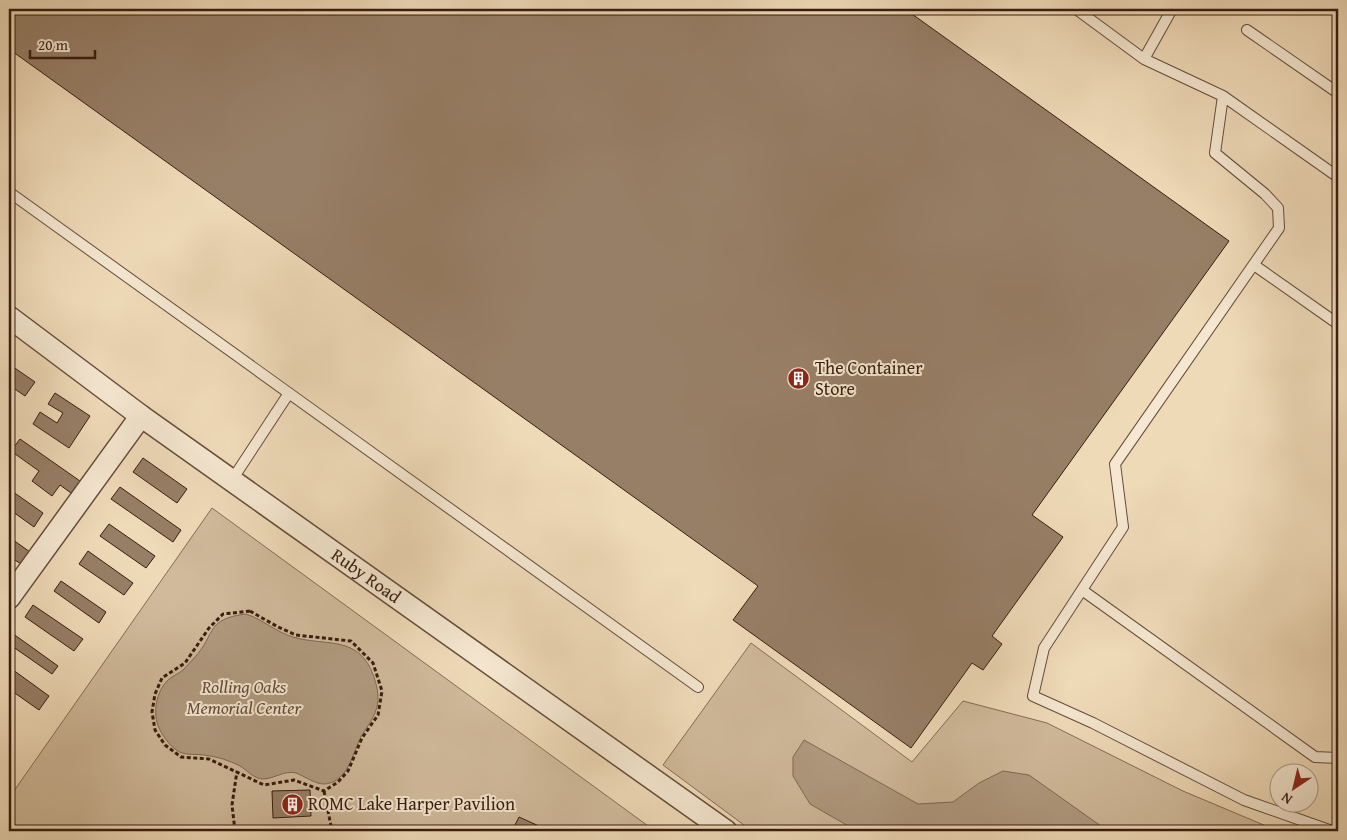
<svg xmlns="http://www.w3.org/2000/svg" width="1347" height="840" font-family="'Gentium Book Plus',serif">
	<style>
		.green { fill: #d0ba9b; stroke: #846c56 }
		.water { fill: #b09a7f; stroke: #806853 }
		.building { fill: #977f67; stroke: #371d10 }
		.lines { fill: none; stroke-linecap: round; stroke-linejoin: round }
		.service-casing { stroke: #654c3a; stroke-width: 12 }
		.minor-casing { stroke: #654c3a; stroke-width: 24 }
		.path { stroke: #371d10; stroke-width: 3; stroke-dasharray: 4 2.5; stroke-linecap: butt }
		.service { stroke: #f5e7d1; stroke-width: 10 }
		.minor { stroke: #f5e7d1; stroke-width: 21 }
		.labels { text-anchor: middle; stroke-width: 4; stroke-linejoin: round; paint-order: stroke }
		.poi-label { font-size: 18px; fill: #371d10; stroke: #f5e7d1; text-anchor: start }
		.street-label { font-size: 18px; fill: #371d10; stroke: #f5e7d1 }
		.park-label { font-size: 18px; font-style: italic; fill: #654c3a; stroke: #f5e7d1 }
	</style>
	<rect width="100%" height="100%" fill="#efdab8"/>
	<filter id="stains"><feTurbulence type="fractalNoise" baseFrequency=".004" numOctaves="4"/><feColorMatrix values="0 0 0 0 .2 0 0 0 0 .09 0 0 0 0 .02 0 0 0 .5 -.17"/></filter>
	<radialGradient id="worn" r=".72"><stop offset=".6" stop-color="#630" stop-opacity="0"/><stop offset="1" stop-color="#630" stop-opacity=".3"/></radialGradient>
	<path class="green" d="M212 508 655 831H9V798Z
		M751 643 912 762 963 701 1047 723 1183 791 1278 831H752L663 765Z"/>
	<path class="water" d="M246 614C262 619 276 632 293 637 327 647 359 634 374 677 378 689 380 701 375 713 371 724 362 732 358 743 352 759 345 783 324 784 315 784 304 776 296 773 284 770 274 779 263 779 254 779 247 770 240 766 235 763 228 761 223 759 217 757 210 756 204 755 197 754 188 755 182 753 173 750 165 739 161 732 152 717 155 695 166 682 171 676 179 674 184 669 188 665 191 661 195 657 216 634 205 619 246 614Z
		M804 740 918 804 953 802 979 783 1003 771 1029 775 1108 831H857L810 804 793 776V757Z"/>
	<path class="building" d="M9 9H905L1229 241 1032 515 1063 537 992 636 1002 644 983 670 972 663 911 748 733 620 758 586 9 49Z
		M9 364 35 382 25 396 9 385Z
		M55 393 90 416 69 448 33 424 40 412 57 423 63 413 48 404Z
		M20 439 80 481 71 493 60 485 52 496 32 481 39 471 11 451Z
		M143 458 187 489 177 503 133 472Z
		M120 487 181 530 173 542 111 499Z
		M9 489 43 513 34 527 9 509Z
		M109 524 155 556 146 568 100 536Z
		M9 537 30 552 21 564 9 556Z
		M88 551 133 583 124 595 79 564Z
		M61 581 106 612 99 623 54 591Z
		M33 605 83 639 74 651 25 617Z
		M12 633 58 666 52 674 9 644V637Z
		M9 667 49 696 39 710 9 689Z
		M310 790 311 816 273 818 272 791Z
		M519 817 550 831H512Z
		M578 825 591 831H575Z"/>
	<g class="lines">
		<defs>
			<path id="service" d="M1076 9 1144 59 1223 96 1215 153 1265 194 1278 208 1279 228 1115 464 1123 527 1044 648 1033 696 1093 723 1244 800 1332 831
				M1247 30 1338 93
				M1144 59 1172 9
				M1223 96 1338 177
				M9 192 698 687
				M1254 265 1338 324
				M232 480 289 393
				M1082 590 1315 757 1338 758"/>
			<g id="minor">
				<path id="s1" d="M9 317 141 416 726 831"/>
				<path d="M9 598 141 416"/>
			</g>
		</defs>
		<use href="#service" class="service-casing"/>
		<use href="#minor" class="minor-casing"/>
		<path class="path" d="M250 611 278 627 296 635 351 641 373 663 382 691 378 715 362 738 348 771 338 782 324 791 294 780 264 785 209 759 181 757 165 745 155 730 152 712 155 694 162 678 185 663 209 628 223 614Z
			M324 791 332 831
			M235 831 232 805 237 771"/>
		<use href="#service" class="service"/>
		<use href="#minor" class="minor"/>
	</g>
	<defs>
		<symbol id="building-disc" viewBox="-11 -11 22 22"><circle r="9.5" fill="#8f2418" stroke="#f5e7d1"/><path d="M-4-6H4V6H1V3H-1V6H-4ZM-2.5-4.3h1.7v1.8h-1.7ZM.8-4.3h1.7v1.8H.8ZM-2.5-1h1.7V.8h-1.7ZM.8-1h1.7V.8H.8Z" fill="#fff"/></symbol>
	</defs>
	<g fill-rule="evenodd">
		<use href="#building-disc" x="786" y="366" width="25" height="25"/>
		<use href="#building-disc" x="280" y="792" width="25" height="25"/>
	</g>
	<g class="labels">
		<g class="poi-label">
			<text x="815" y="374">The Container<tspan x="815" dy="21">Store</tspan></text>
			<text x="308" y="810">ROMC Lake Harper Pavilion</text>
		</g>
		<g class="street-label">
			<text dy="6" stroke="none"><textPath href="#s1" startOffset="441">Ruby Road</textPath></text>
		</g>
		<g class="park-label">
			<text x="244" y="693">Rolling Oaks<tspan x="244" dy="21">Memorial Center</tspan></text>
		</g>
	</g>
	<rect width="1347" height="840" fill="none" stroke="#efdab8" stroke-width="30"/>
	<rect x="10" y="10" width="1327" height="820" fill="none" stroke="#371d10" stroke-width="2.5"/>
	<rect x="15" y="15" width="1317" height="810" fill="none" stroke="#371d10"/>
	<g transform="translate(1294 788) rotate(215)"><circle r="24" fill="#f5e7d1" stroke="#a99684"/>
	<path d="M0-4L9 19L0 12L-9 19Z" fill="#8f2418"/>
	<text y="-8" font-size="14" font-weight="bold" text-anchor="middle" fill="#371d10">N</text>
	</g>
	<path d="M30 50v8h65v-8" fill="none" stroke="#371d10" stroke-width="2.5"/>
	<text x="38" y="50" font-size="15" fill="#371d10" stroke="#f5e7d1" stroke-width="4" paint-order="stroke">20 m</text>
	<rect width="100%" height="100%" filter="url(#stains)"/>
	<rect width="100%" height="100%" fill="url(#worn)"/>
</svg>
